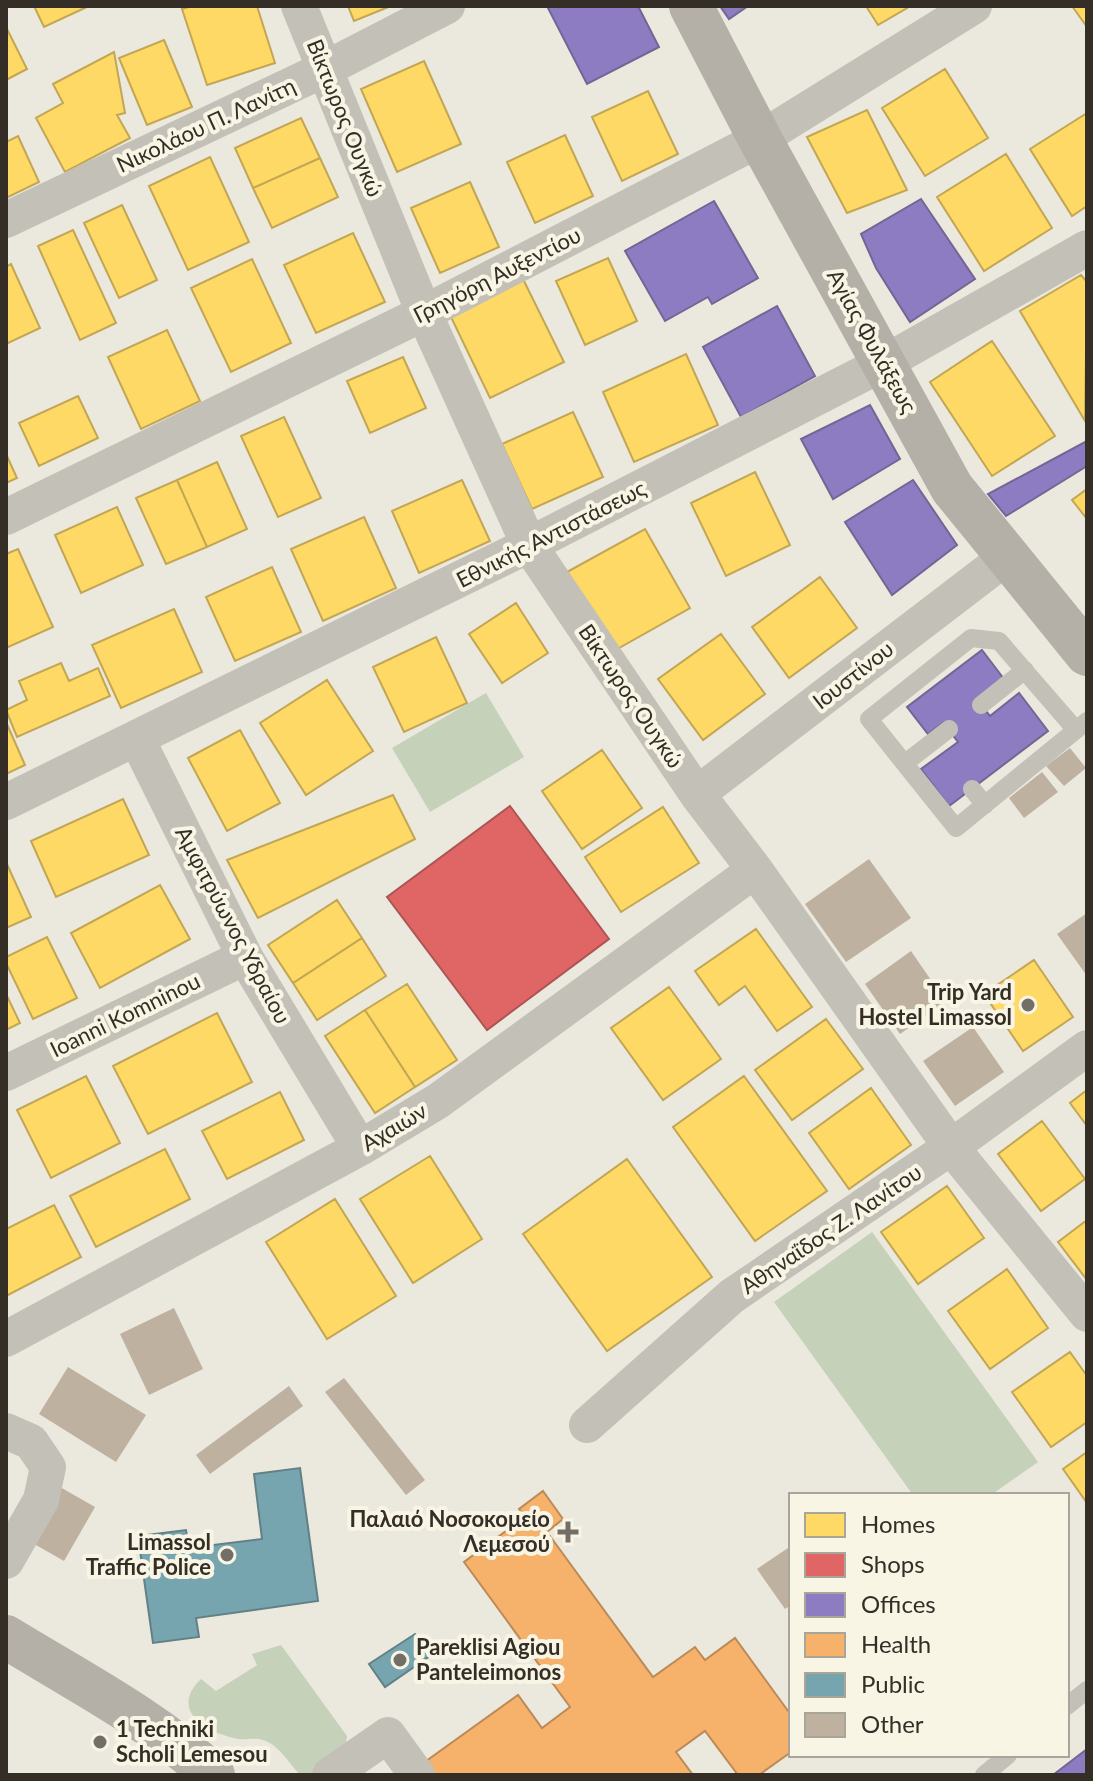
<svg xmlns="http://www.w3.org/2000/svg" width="1093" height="1781" font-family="Lato,sans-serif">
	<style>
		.green { fill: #c6d1b9 }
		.homes { fill: #ffd966; stroke: #c2a653; stroke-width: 2 }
		.shops { fill: #e06666; stroke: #ac5553; stroke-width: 2 }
		.offices { fill: #8e7cc3; stroke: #736594; stroke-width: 2 }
		.health { fill: #f6b26b; stroke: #bc8a56; stroke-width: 2 }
		.public { fill: #76a5af; stroke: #628186; stroke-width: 2 }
		.building { fill: #beb1a0 }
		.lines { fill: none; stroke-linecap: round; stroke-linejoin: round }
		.service { stroke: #c3c0b8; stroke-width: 18 }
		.minor { stroke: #c3c0b8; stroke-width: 36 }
		.secondary { stroke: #b4b0a8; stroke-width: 44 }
		.poi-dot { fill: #746f66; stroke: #f8f5e5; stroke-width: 3 }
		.labels { text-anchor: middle; stroke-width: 8; stroke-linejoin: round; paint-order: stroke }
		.street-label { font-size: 22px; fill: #342e26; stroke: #f8f5e5 }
		.poi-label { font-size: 22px; font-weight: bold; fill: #342e26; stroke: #f8f5e5; text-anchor: end }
	</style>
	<rect width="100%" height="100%" fill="#ebe8de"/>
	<path class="green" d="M486 693 524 757 430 812 392 748Z
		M872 1232 1038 1462 991 1495H913L774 1302Z
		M281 1645 347 1736 344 1754 314 1775H300C290 1764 278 1744 263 1740 256 1737 246 1740 238 1739 207 1733 168 1711 201 1679L216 1691 257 1665 252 1654Z"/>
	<path class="homes" d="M34 6H89L44 27Z
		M192 6H257L275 63 207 85 182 9Z
		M348 6H391L354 21Z
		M866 6H906L907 8 878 25Z
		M1072 6H1087V27Z
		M6 27 27 69 6 80Z
		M164 40 192 107 147 125 119 58Z
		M114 52 125 113 117 115 130 138 65 172 36 118 63 103 53 84Z
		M424 61 461 144 397 172 361 89Z
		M945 69 988 138 925 176 882 108Z
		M648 91 678 154 622 181 592 117Z
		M867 110 907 190 847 213 807 137Z
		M1087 113V206L1072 216 1030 149Z
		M301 118 320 158 253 188 235 148Z
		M565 135 593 196 535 223 507 162Z
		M18 136 39 182 6 198V142Z
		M1006 154 1052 228 984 271 937 197Z
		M210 157 249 242 188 270 149 186Z
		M320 158 338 197 272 228 253 188Z
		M470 182 499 247 440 273 411 208Z
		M122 205 157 280 119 298 84 223Z
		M73 230 116 323 80 340 38 246Z
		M353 233 385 302 316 333 284 265Z
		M608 258 637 321 585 345 556 281Z
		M252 259 291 343 231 372 191 288Z
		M11 264 40 328 6 344V267Z
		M1081 275 1087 282 1085 421 1020 311Z
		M522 277 564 362 490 398 449 313Z
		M167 330 200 401 141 429 108 357Z
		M992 341 1055 436 992 476 930 382Z
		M686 354 718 425 634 462 603 392Z
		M403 357 426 408 370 433 347 381Z
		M78 396 98 438 39 466 19 423Z
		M573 412 603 477 532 509 502 444Z
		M284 417 321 498 278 517 241 436Z
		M6 454 17 478 6 483Z
		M217 462 247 529 207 547 177 480Z
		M755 472 790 545 726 576 691 503Z
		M177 480 207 547 166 564 136 498Z
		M462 480 490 541 419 573 392 511Z
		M1087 489V519L1072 500Z
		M117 507 143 565 81 593 55 535Z
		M364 517 396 588 323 621 291 549Z
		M645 529 690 608 612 652 567 572Z
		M18 549 53 627 6 648V554Z
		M272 567 301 632 235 661 206 597Z
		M820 577 857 628 789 678 752 627Z
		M516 603 548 653 502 683 469 634Z
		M174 609 202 672 121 708 92 645Z
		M721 634 765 694 703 740 658 679Z
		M436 637 467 703 404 732 373 667Z
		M61 663 69 681 98 668 110 696 17 737 6 710 27 700 19 681Z
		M327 680 373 751 306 795 260 723Z
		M6 722 25 765 6 774Z
		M240 730 280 803 227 831 188 758Z
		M602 750 642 808 582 849 542 791Z
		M393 795 415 839 258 918 227 860Z
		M123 799 149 855 56 897 31 841Z
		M663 807 699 863 621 912 585 857Z
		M6 862 31 917 6 928Z
		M160 885 190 939 100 988 71 933Z
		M337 900 362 938 293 983 268 945Z
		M756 929 812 1007 777 1031 745 986 719 1005 695 971Z
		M47 937 77 998 33 1019 6 963V957Z
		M362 938 386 976 317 1020 293 983Z
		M1034 960 1073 1017 1023 1051 984 994Z
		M407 984 457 1060 415 1087 365 1010Z
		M669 987 721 1059 663 1100 611 1028Z
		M6 994 20 1023 6 1030Z
		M365 1010 415 1087 375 1113 325 1036Z
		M217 1013 252 1082 148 1134 113 1066Z
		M826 1019 863 1069 792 1120 755 1070Z
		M86 1076 120 1143 51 1178 17 1110Z
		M744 1076 827 1191 755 1241 673 1127Z
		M871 1088 911 1145 849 1189 809 1133Z
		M1087 1090V1126L1070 1103Z
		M280 1092 304 1140 227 1179 202 1131Z
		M1042 1121 1085 1179 1041 1211 998 1154Z
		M165 1149 190 1199 96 1247 70 1196Z
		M430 1156 482 1239 413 1283 360 1199Z
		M627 1159 712 1277 607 1351 523 1234Z
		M947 1186 984 1238 918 1284 881 1232Z
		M335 1199 396 1296 327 1339 266 1242Z
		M54 1205 81 1257 6 1296V1229Z
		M1087 1220V1280L1058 1242Z
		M1007 1269 1048 1328 990 1369 948 1311Z
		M1070 1352 1087 1376V1422L1051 1447 1012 1392Z
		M1087 1452V1503L1063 1469Z"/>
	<path class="shops" d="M510 806 609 939 487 1030 387 897Z"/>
	<path class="offices" d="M547 6H638L659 47 587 84Z
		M720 6H748L729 19Z
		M921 199 975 279 910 322 876 268 861 234Z
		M714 201 758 278 712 304 708 297 665 321 625 251Z
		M777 306 815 376 741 417 703 347Z
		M870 405 900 459 833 499 801 439Z
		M1087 441V466L1006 516 988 494Z
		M913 480 957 545 892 595 845 522Z
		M982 650 1004 679 977 700 990 716 1019 693 1048 731 949 806 921 769 958 742 943 723 928 734 907 707Z
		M1087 1749V1775H1053Z"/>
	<path class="health" d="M543 1491 563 1519 547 1532 653 1677 695 1647 705 1660 735 1638 791 1715V1752L759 1775H738L705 1731 676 1752 693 1775H430L422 1764 518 1695 542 1728 570 1707 464 1562 525 1517 519 1509Z"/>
	<path class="public" d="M300 1468 318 1601 196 1618 199 1637 153 1643 138 1536 186 1530 189 1548 262 1539 254 1474Z
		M415 1634 430 1656 385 1687 369 1664Z"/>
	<path class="building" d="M1070 748 1086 768 1064 786 1046 766Z
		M1042 772 1058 792 1024 818 1009 798Z
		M869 859 911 918 846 962 805 904Z
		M1087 913V976L1057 934Z
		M911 951 946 1002 900 1034 865 984Z
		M973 1027 1004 1072 955 1106 923 1061Z
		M174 1308 203 1369 149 1395 120 1334Z
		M68 1367 146 1415 116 1462 39 1414Z
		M344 1378 425 1480 406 1495 325 1392Z
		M289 1386 303 1406 210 1474 196 1455Z
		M60 1487 95 1507 64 1561 29 1541Z
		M791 1546V1605L785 1609 757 1569Z"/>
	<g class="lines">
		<path class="service" d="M981 705 1025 670
			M1076 730 999 641 971 638 869 719 956 828 1087 721
			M905 763 949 729
			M972 789 985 805
			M1067 1706 1087 1690
			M984 1775 1008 1755"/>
		<path class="minor" d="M299 6 424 313 529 545 697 794 755 870 951 1147 1087 1314
			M6 220 325 69 447 6
			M6 517 424 313 760 139 974 6
			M137 739 245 957 360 1148
			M697 794 1008 556
			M6 802 529 545 884 363 1087 248
			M6 1073 245 957
			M6 1339 360 1148 438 1101 755 870
			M587 1425 732 1296 951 1147 1087 1048
			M6 1431 31 1442 48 1467 41 1500 6 1561
			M330 1775 388 1735 417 1775"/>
		<path class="secondary" d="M691 6 760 139 952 488 1087 654
			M6 1637C76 1680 152 1719 213 1775"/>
	</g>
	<g class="poi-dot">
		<circle cx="1028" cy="1005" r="8"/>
		<path d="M564 1520h8v8h8v8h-8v8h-8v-8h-8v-8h8z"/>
		<circle cx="227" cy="1555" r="8"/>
		<circle cx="400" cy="1660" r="8"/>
		<circle cx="100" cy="1742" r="8"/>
	</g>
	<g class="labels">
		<g class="street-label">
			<text transform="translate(345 118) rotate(68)" y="8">Βίκτωρος Ουγκώ</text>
			<text transform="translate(206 125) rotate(-25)" y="8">Νικολάου Π. Λανίτη</text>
			<text transform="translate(497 275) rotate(-27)" y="8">Γρηγόρη Αυξεντίου</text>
			<text transform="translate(872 341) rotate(61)" y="8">Αγίας Φυλάξεως</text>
			<text transform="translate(551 534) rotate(-27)" y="8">Εθνικής Αντιστάσεως</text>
			<text transform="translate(853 675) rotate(-38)" y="8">Ιουστίνου</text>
			<text transform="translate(631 696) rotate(56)" y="8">Βίκτωρος Ουγκώ</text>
			<text transform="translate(233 925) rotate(62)" y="8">Αμφιτρύωνος Υδραίου</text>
			<text transform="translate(125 1015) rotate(-26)" y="8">Ioanni Komninou</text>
			<text transform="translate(394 1127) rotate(-31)" y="8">Αχαιών</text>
			<text transform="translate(831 1229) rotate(-34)" y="8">Αθηναΐδος Ζ. Λανίτου</text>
		</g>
		<g class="poi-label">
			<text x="1012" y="1000">Trip Yard<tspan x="1012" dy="25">Hostel Limassol</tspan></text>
			<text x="550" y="1527">Παλαιό Νοσοκομείο<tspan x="550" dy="25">Λεμεσού</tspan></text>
			<text x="211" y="1550">Limassol<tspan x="211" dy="25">Traffic Police</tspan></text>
			<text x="416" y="1655" text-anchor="start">Pareklisi Agiou<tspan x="416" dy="25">Panteleimonos</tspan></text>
			<text x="116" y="1737" text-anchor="start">1 Techniki<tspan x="116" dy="25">Scholi Lemesou</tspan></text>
		</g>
	</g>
	<rect width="1093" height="1781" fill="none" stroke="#342e26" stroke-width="16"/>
	<rect x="789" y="1493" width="280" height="264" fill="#f8f5e5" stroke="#aaa599" stroke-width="2"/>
	<rect x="805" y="1513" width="40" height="24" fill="#ffd966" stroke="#aaa599" stroke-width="2"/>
	<text x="861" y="1533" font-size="24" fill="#342e26">Homes</text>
	<rect x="805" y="1553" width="40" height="24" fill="#e06666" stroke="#aaa599" stroke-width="2"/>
	<text x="861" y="1573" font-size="24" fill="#342e26">Shops</text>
	<rect x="805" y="1593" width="40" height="24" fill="#8e7cc3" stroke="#aaa599" stroke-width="2"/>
	<text x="861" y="1613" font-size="24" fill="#342e26">Offices</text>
	<rect x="805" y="1633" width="40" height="24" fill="#f6b26b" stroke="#aaa599" stroke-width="2"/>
	<text x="861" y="1653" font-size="24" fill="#342e26">Health</text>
	<rect x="805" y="1673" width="40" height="24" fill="#76a5af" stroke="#aaa599" stroke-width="2"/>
	<text x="861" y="1693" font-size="24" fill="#342e26">Public</text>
	<rect x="805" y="1713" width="40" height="24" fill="#beb1a0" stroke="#aaa599" stroke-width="2"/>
	<text x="861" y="1733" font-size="24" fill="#342e26">Other</text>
</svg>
